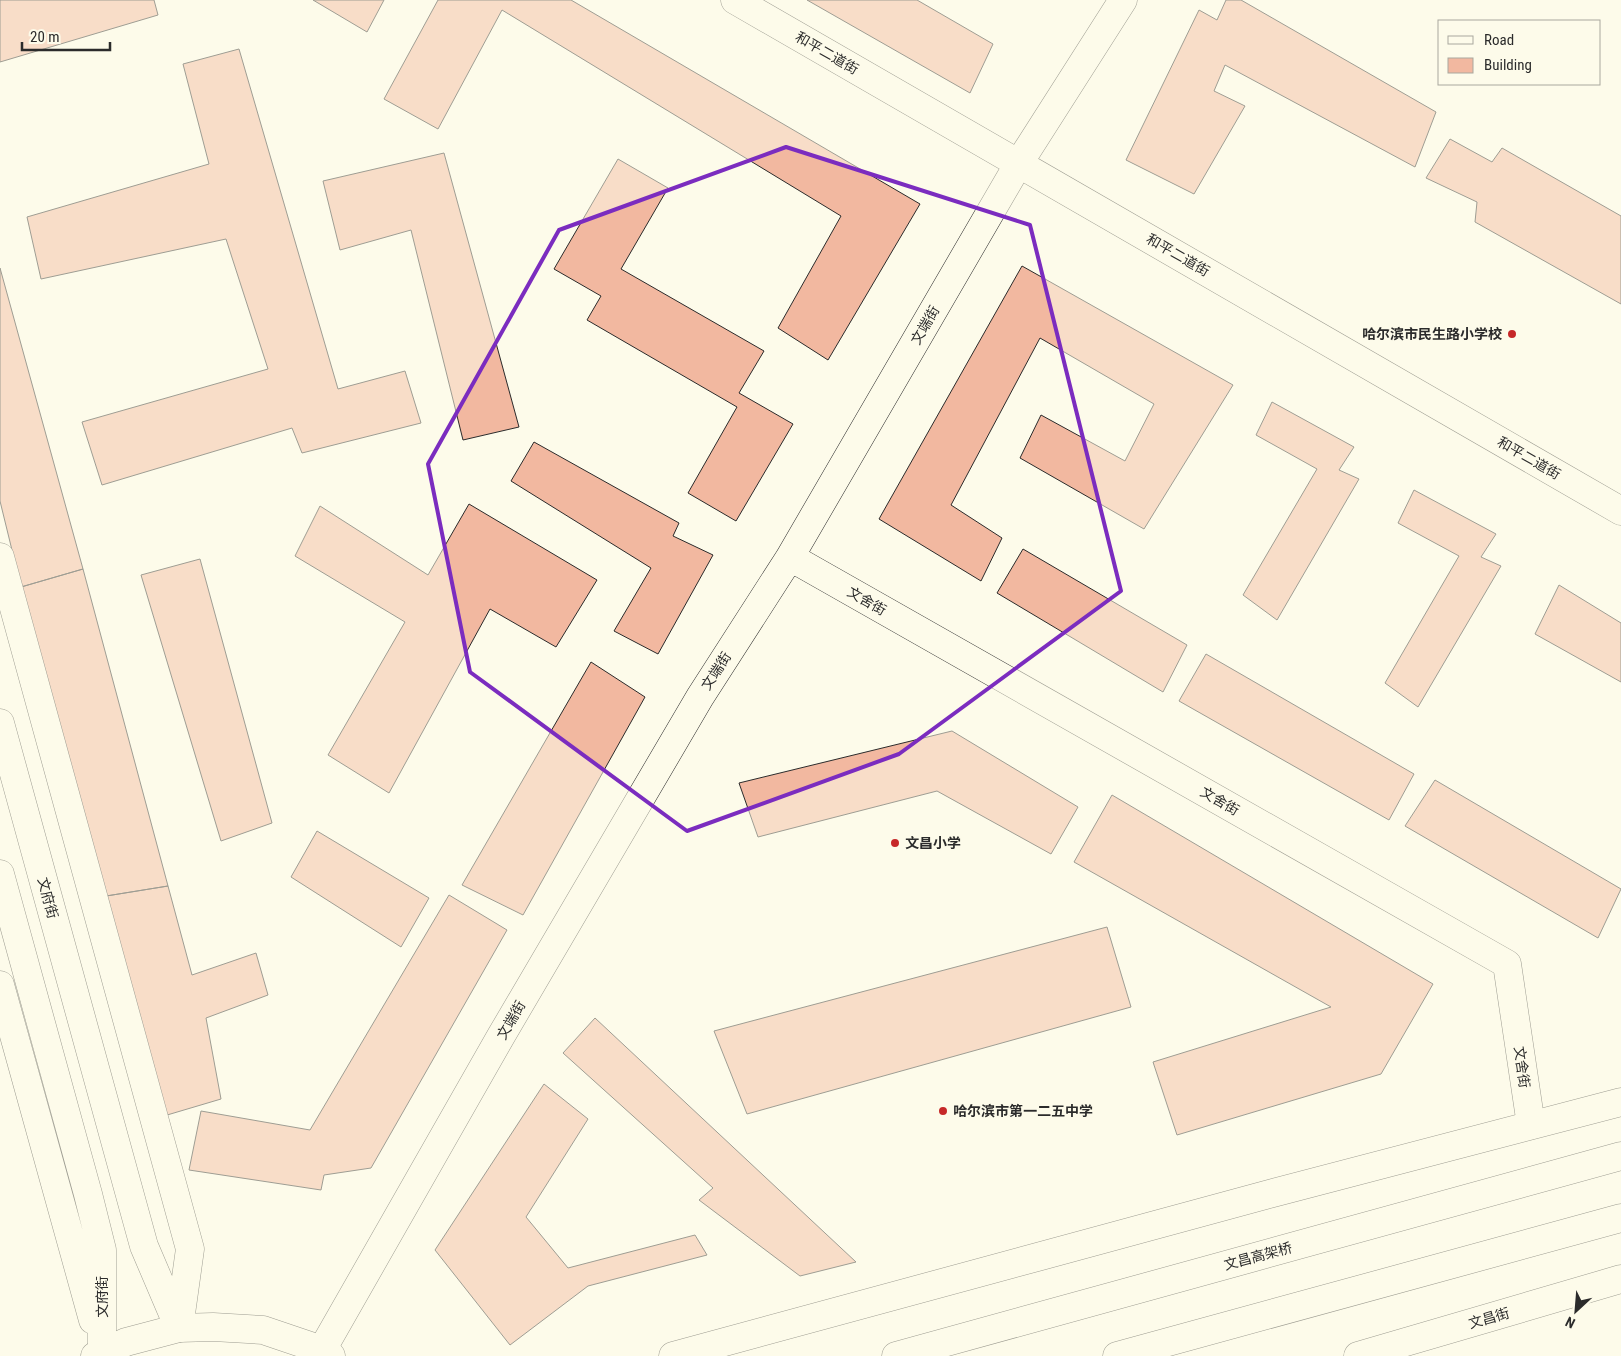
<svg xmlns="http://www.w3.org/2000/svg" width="1621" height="1356" font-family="'Roboto Condensed','Noto Sans SC',sans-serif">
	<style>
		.building { fill: #f2b8a0; stroke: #2b2b2b }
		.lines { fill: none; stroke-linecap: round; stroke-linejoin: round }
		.minor-casing { stroke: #2b2b2b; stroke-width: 29 }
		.major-casing { stroke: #2b2b2b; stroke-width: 29 }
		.highway-casing { stroke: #2b2b2b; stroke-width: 29 }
		.minor { stroke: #fdfbea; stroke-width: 28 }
		.major { stroke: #fdfbea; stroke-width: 28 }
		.highway { stroke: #fdfbea; stroke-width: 28 }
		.marked { fill: none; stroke: #7b2cbf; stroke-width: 4; stroke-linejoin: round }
		.poi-dot { fill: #c62828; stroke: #fdfbea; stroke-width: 2 }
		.labels { text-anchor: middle; stroke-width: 4; stroke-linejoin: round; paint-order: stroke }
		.street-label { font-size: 14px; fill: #2b2b2b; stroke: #fdfbea }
		.poi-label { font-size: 14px; font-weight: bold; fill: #2b2b2b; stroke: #fdfbea; text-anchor: start }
	</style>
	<rect width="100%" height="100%" fill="#fdfbea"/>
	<path class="building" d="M0 0H154L158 15 0 62Z
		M313 0H384L367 32Z
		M438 0H571L920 204 828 360 778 328 841 216 502 10 438 129 384 99Z
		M807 0H917L993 44 970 93Z
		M1226 0H1241L1436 112 1415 167 1225 65 1214 91 1245 106 1194 194 1126 160 1199 10 1217 20Z
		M239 49 338 389 405 371 421 423 302 453 292 428 102 485 82 422 268 369 226 239 41 279 27 217 209 164 183 64Z
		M1450 139 1492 162 1502 148 1621 216V304L1475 222 1477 202 1426 178Z
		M444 153 519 427 463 440 411 230 340 250 323 181Z
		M618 159 668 188 621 269 764 351 739 393 793 424 736 521 688 493 737 407 587 320 601 296 554 269Z
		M1022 266 1233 385 1144 529 1020 458 1041 415 1125 461 1154 404 1040 338 951 505 1002 538 981 581 879 519Z
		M0 268 83 569 21 587 0 501Z
		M1272 402 1354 447 1339 470 1359 479 1277 620 1243 595 1317 469 1256 435Z
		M534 442 679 523 673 536 713 555 658 654 614 631 651 568 511 481Z
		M1414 490 1496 534 1481 557 1501 566 1418 707 1385 683 1459 556 1398 523Z
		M469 504 597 580 556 647 490 609 389 793 328 755 405 622 295 556 320 506 428 575Z
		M1023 549 1187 645 1163 692 997 593Z
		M200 559 272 823 221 841 141 575Z
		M83 569 168 886 100 897 21 587Z
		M1559 585 1621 623V682L1535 634Z
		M1206 654 1414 774 1389 820 1179 701Z
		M591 662 645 697 523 915 462 885Z
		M952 731 1078 807 1051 854 937 791 758 837 739 783Z
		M1435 780 1621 889 1598 938 1405 826Z
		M1112 795 1433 984 1381 1074 1177 1135 1153 1062 1331 1007 1074 862Z
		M317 831 429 898 401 947 291 877Z
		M168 886 192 975 256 953 268 995 206 1018 221 1099 157 1118 100 897Z
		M449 895 507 930 371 1168 324 1175 321 1190 189 1170 201 1111 310 1130Z
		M1107 927 1131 1007 747 1114 714 1031Z
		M595 1018 856 1262 800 1276 699 1200 713 1188 563 1053Z
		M544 1084 588 1119 526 1217 568 1268 695 1235 707 1255 588 1286 510 1345 435 1250Z"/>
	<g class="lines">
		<defs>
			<path id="minor" d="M735 0 1621 511
				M790 557 1507 964 1531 1125
				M322 1350 501 1036 700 697 790 557 1019 163 1123 0"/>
			<path id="major" d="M0 557 190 1249 179 1328
				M0 723 144 1246 179 1328
				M0 874 88 1194 102 1250V1353
				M0 985 93 1320"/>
			<path id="highway" d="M95 1356 126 1342 179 1328 213 1327 263 1330 322 1350 331 1356
				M673 1356 1273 1193 1621 1102
				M896 1356 1621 1156
				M1117 1356 1621 1218
				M1358 1356 1621 1279"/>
		</defs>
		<use href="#minor" class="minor-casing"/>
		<use href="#major" class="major-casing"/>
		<use href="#highway" class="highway-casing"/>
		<use href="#minor" class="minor"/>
		<use href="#major" class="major"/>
		<use href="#highway" class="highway"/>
	</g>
	<path d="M0 0H1621V1356H0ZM786 147 1030 225 1121 591 899 754 687 831 470 672 428 464 559 230Z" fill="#fdfbea" fill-opacity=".55" fill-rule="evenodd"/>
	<path class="marked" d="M786 147 1030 225 1121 591 899 754 687 831 470 672 428 464 559 230Z"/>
	<g class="poi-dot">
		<circle cx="1512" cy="334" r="5"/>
		<circle cx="895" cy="843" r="5"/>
		<circle cx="943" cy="1111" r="5"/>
	</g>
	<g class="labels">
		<g class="street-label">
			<text transform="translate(827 53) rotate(30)" y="5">和平二道街</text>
			<text transform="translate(1178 255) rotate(30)" y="5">和平二道街</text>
			<text transform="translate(925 325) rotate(-60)" y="5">文端街</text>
			<text transform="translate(1529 458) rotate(30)" y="5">和平二道街</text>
			<text transform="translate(867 601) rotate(30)" y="5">文舍街</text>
			<text transform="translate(716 671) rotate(-57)" y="5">文端街</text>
			<text transform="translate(1220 801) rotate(30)" y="5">文舍街</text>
			<text transform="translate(48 898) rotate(75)" y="5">文府街</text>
			<text transform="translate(511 1020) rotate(-60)" y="5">文端街</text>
			<text transform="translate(1522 1067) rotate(82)" y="5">文舍街</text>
			<text transform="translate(1258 1256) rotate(-15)" y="5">文昌高架桥</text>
			<text transform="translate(102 1297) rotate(-90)" y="5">文府街</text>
			<text transform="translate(1489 1318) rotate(-16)" y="5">文昌街</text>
		</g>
		<g class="poi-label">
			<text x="1502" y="339" text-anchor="end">哈尔滨市民生路小学校</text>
			<text x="905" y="848">文昌小学</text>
			<text x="953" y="1116">哈尔滨市第一二五中学</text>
		</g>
	</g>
	<rect x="1438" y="20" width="162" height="65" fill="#fdfbea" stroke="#a9a89e"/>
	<rect x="1448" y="36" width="25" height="8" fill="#fdfbea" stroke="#a9a89e"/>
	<text x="1484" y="45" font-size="15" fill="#2b2b2b">Road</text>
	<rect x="1448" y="58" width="25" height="15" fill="#f2b8a0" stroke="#a9a89e"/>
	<text x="1484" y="70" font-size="15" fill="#2b2b2b">Building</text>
	<g transform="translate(1576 1311) rotate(206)" stroke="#fdfbea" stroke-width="4" paint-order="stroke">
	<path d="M0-4L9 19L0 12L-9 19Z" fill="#2b2b2b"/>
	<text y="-8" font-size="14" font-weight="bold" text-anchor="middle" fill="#2b2b2b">N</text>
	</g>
	<path d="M22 42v8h88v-8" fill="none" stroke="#2b2b2b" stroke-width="2.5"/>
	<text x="30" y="42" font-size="15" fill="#2b2b2b" stroke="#fdfbea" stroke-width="4" paint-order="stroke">20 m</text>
</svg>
